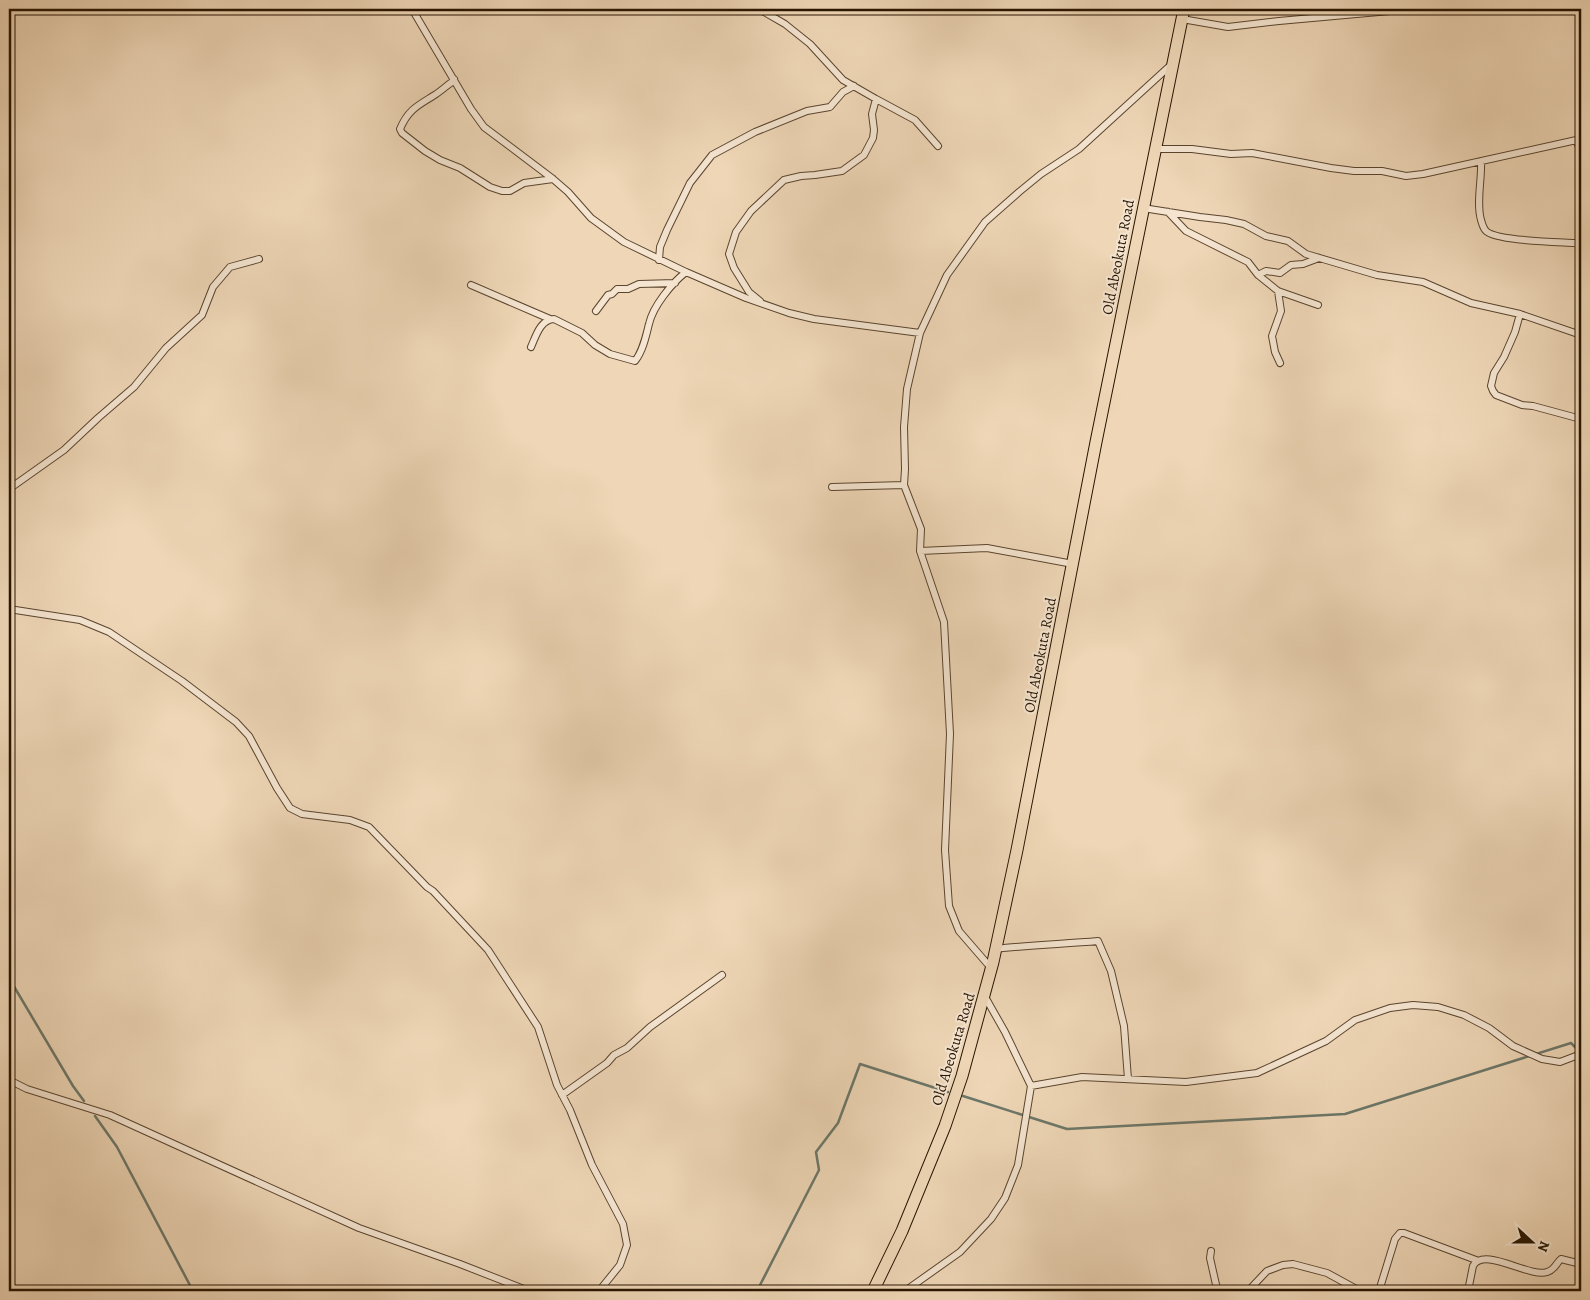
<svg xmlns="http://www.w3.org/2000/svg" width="1590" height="1300" font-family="Alegreya,serif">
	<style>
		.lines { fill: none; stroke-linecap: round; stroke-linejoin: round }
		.stream { stroke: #6c7769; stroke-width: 2.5 }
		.minor-casing { stroke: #5a452e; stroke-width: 8 }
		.trunk-casing { stroke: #281500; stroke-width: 13 }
		.minor { stroke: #f4e4d0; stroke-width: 6 }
		.trunk { stroke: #eed6b6; stroke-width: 11 }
		.labels { text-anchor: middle; stroke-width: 4; stroke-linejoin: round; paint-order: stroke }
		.street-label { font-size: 15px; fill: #281500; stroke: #f4e4d0 }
	</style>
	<rect width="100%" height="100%" fill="#eed6b6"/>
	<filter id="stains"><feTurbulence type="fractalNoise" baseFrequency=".004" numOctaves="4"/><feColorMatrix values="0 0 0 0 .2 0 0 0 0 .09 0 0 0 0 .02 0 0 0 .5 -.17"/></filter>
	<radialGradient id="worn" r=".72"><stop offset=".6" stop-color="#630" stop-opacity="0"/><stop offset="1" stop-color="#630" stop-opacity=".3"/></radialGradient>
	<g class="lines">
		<path class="stream" d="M9 978 73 1086 84 1101
			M963 1096 1067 1129 1345 1114 1571 1043 1581 1053
			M95 1116 117 1147 193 1291
			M757 1291 819 1170 816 1152 838 1123 860 1064 948 1092"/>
		<defs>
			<path id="minor" d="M412 9 471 109 484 127 553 179 568 192 591 218 624 242 686 272 746 298 789 313 814 319 920 333
				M759 9 785 24 810 44 843 80 876 99 915 120 938 146
				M1182 19 1228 27 1279 21 1412 9
				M454 79 452 82C446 86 440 92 433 96 417 106 408 110 400 129L402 133 425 151 440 160 460 168 490 187 502 191H510L524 183 553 179
				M1576 140 1581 151
				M1156 149H1192L1231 154 1252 153 1331 168 1354 171H1382L1406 176 1423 174 1581 139
				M1481 161C1482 180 1476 202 1481 220 1482 223 1483 228 1486 231 1496 241 1558 242 1574 243L1581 245
				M1143 208 1200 217 1226 220 1244 224 1266 236 1288 241 1306 254 1377 275 1423 282 1471 303 1520 314 1581 335
				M1168 212 1186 231 1248 262 1258 275 1278 291 1318 305
				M659 260 660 247 667 230 690 183 712 155 755 132 807 111 830 107 843 92 854 86
				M1258 275 1266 271 1280 273 1291 265 1303 264 1319 258
				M471 285 550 319
				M1278 291 1281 311 1272 336 1275 352 1280 363
				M760 301 749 292 734 268 729 254 736 232 751 211 784 180 801 176 815 175 842 171 864 155 873 138 874 130 872 114 876 99
				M596 311 608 295 612 294 617 289H628L639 284 675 283
				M1520 314 1515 332 1504 357 1494 373 1491 386 1493 391 1496 395 1522 405 1533 406 1581 419
				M531 347C536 336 540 320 554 319L582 333 595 345 610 354 635 361C643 351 646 336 649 324 653 306 672 283 686 272
				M832 487 904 485
				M9 489 64 450 98 418 134 387 166 348 202 315 213 287 230 267 259 259
				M920 551 987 548 1073 564
				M9 609 80 620 109 632 182 681 236 722 249 736 277 788 290 808 302 814 350 820 369 827 427 887 433 891 488 950 538 1027 557 1085 570 1110 592 1165 623 1224 627 1245 620 1265 599 1291
				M996 949C1030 945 1064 944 1098 941L1111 971 1124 1026 1128 1079
				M991 968 959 931 949 906 945 850 950 734 944 622 920 551 921 529 904 485 905 469 904 427 907 389 920 333 947 275 985 222 1019 192 1041 174 1079 149 1172 64
				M9 1080 27 1089 110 1115 359 1228 460 1264 529 1291
				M1031 1086 1082 1077 1186 1082 1257 1073 1326 1041 1355 1020 1390 1008 1413 1005 1438 1007 1464 1015 1489 1028 1513 1046 1542 1059 1560 1062 1581 1054
				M562 1095 607 1063 614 1055 627 1048 650 1027 722 975
				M1211 1251 1210 1258 1217 1289 1219 1291
				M905 1291 960 1252 991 1219 1005 1198 1018 1165 1031 1086 1005 1032 984 995
				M1248 1291 1267 1271 1283 1265 1293 1264 1327 1273 1360 1291
				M1379 1291 1395 1239 1400 1233H1404L1476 1260 1475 1263
				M1468 1291 1473 1266C1484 1246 1529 1278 1547 1272 1555 1270 1556 1263 1561 1259L1577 1263"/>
			<path id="trunk" d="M873 1291 902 1231 945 1126 962 1076 993 962 1017 850 1096 442 1184 9"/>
		</defs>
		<use href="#minor" class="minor-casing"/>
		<use href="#trunk" class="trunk-casing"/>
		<use href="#minor" class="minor"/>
		<use href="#trunk" class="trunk"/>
	</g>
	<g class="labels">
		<g class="street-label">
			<text transform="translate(1118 257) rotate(-79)" y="5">Old Abeokuta Road</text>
			<text transform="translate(1040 655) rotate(-79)" y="5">Old Abeokuta Road</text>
			<text transform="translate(953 1049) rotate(-73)" y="5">Old Abeokuta Road</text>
		</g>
	</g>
	<rect width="1590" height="1300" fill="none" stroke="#eed6b6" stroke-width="30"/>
	<rect x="10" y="10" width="1570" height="1280" fill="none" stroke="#281500" stroke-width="2.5"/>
	<rect x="15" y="15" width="1560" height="1270" fill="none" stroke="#281500"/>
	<g transform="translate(1532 1242) rotate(111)" stroke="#f4e4d0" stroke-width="4" paint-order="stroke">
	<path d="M0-4L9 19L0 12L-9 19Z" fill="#281500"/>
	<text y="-8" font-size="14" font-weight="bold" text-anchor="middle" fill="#281500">N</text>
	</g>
	<rect width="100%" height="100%" filter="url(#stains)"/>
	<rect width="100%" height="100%" fill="url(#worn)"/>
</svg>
